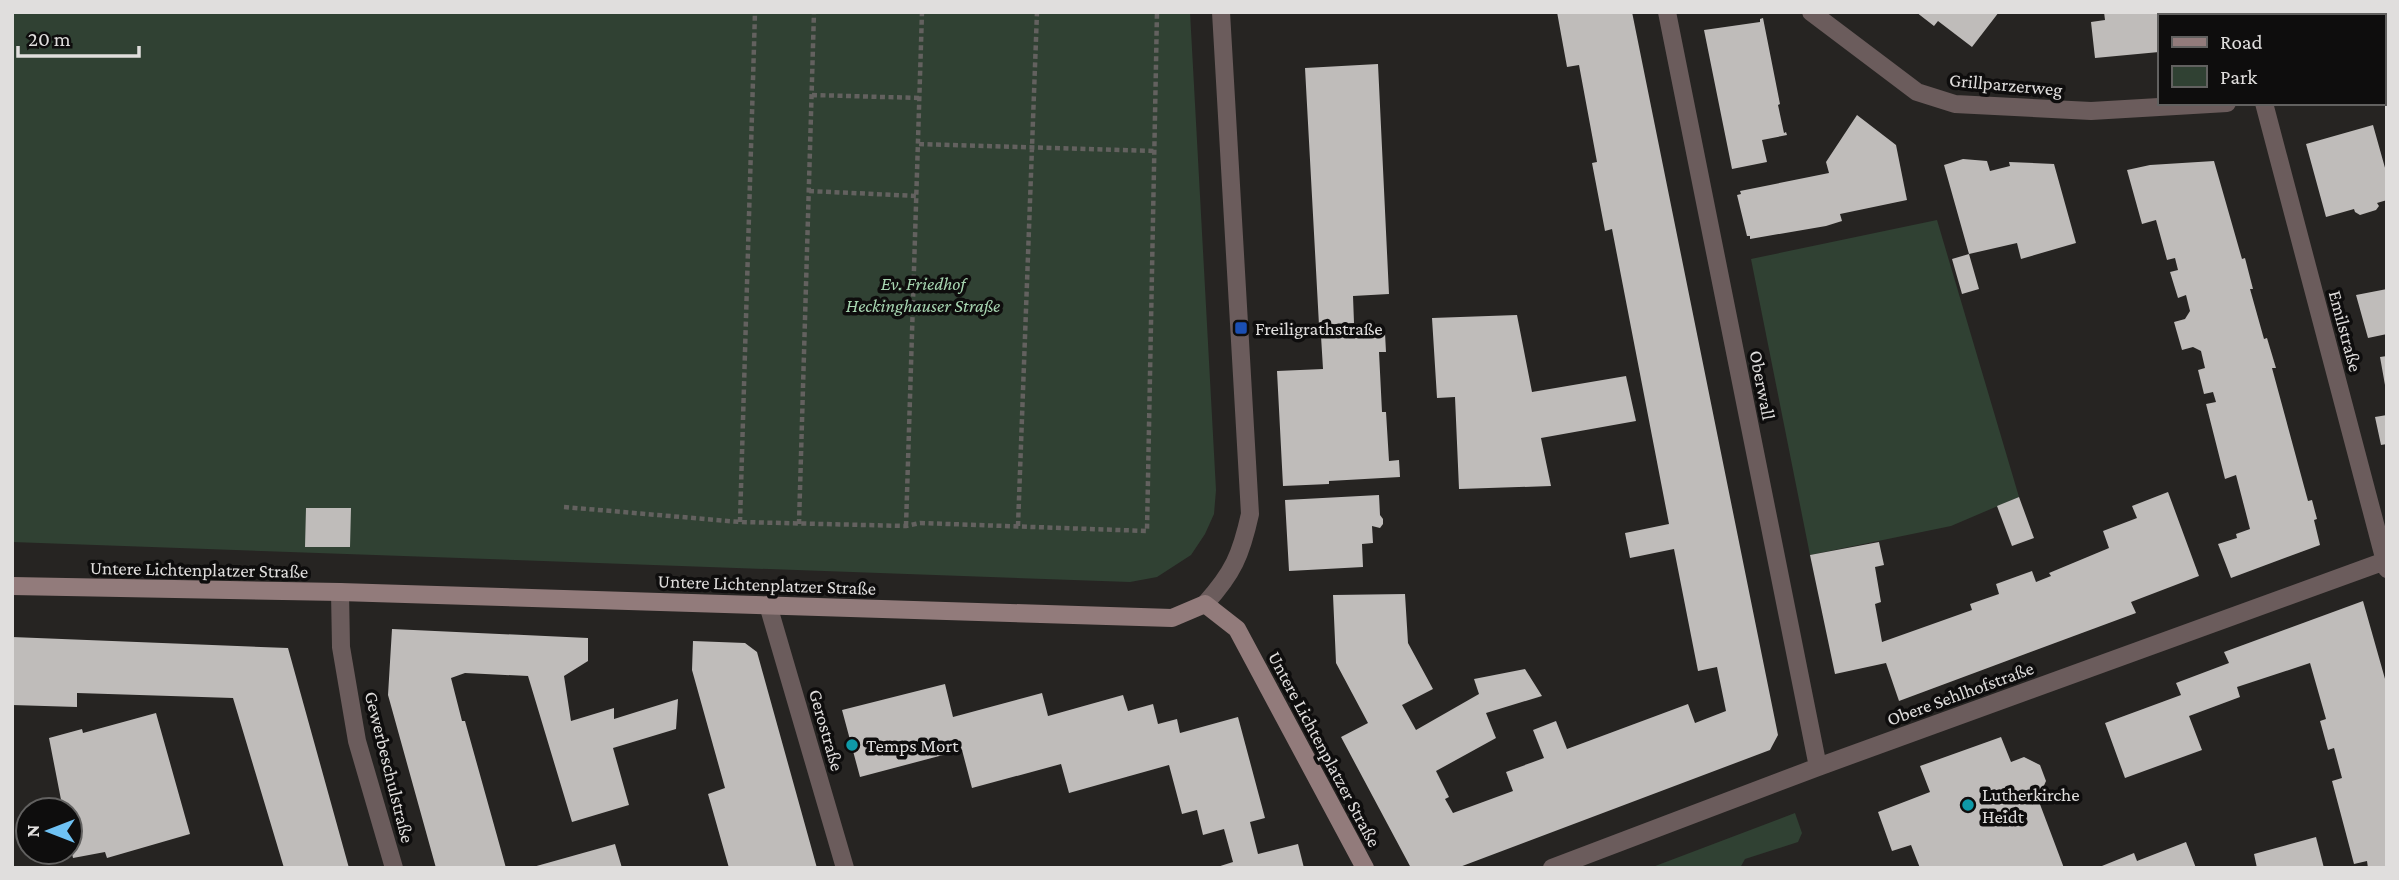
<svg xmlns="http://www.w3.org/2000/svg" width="2399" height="880" font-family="'Crimson Pro',serif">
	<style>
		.green { fill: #304133 }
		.building { fill: #bfbcba }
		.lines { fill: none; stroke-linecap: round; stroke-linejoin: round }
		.path { stroke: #63615f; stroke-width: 4.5; stroke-dasharray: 5 3.5; stroke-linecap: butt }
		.minor { stroke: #6b5c5c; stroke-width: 18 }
		.tertiary { stroke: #6b5c5c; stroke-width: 18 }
		.secondary { stroke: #927b7b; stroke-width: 18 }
		.transit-dot { fill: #1a4fb4; stroke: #0e0d0d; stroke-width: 2.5 }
		.culture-dot { fill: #0f9aa8; stroke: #0e0d0d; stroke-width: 2.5 }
		.labels { text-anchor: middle; stroke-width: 7; stroke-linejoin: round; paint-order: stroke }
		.street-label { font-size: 19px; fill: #e0dedd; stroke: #0e0d0d }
		.park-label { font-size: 19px; font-style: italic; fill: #a7d6b1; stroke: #0e0d0d }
		.poi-label { font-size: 19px; fill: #e0dedd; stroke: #0e0d0d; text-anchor: start }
	</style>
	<rect width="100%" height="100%" fill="#262422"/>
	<path class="green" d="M12 12H1190L1216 490 1214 514 1205 534 1191 555 1157 577 1130 582 12 542Z
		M1937 220 2019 497 1951 526 1810 555 1751 259Z
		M1795 813 1802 833 1798 842 1745 859 1740 868H1650Z"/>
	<path class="building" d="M1557 12H1632L1778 735 1770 750 1457 868H1411L1341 737 1368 723 1336 663 1333 595 1405 594 1408 643 1433 689 1402 705 1416 730 1479 694 1474 679 1525 669 1542 696 1486 713 1496 738 1436 771 1449 797 1445 799 1453 813 1513 791 1506 772 1544 758 1533 730 1556 721 1567 749 1688 704 1695 723 1726 711 1717 667 1698 671 1674 549 1630 558 1625 533 1669 524 1612 229 1605 231 1592 163 1597 162 1579 65 1567 67Z
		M1916 12H1999L1972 47 1938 21 1934 26Z
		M2104 12H2193L2189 16H2159V52L2095 58 2091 22 2105 20Z
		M2310 12H2355L2356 16H2311Z
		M1763 18 1780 104 1778 105 1784 133 1786 132 1787 135 1762 140 1767 162 1732 169 1704 30 1760 22V19Z
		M1378 64 1389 294 1353 296 1354 323 1319 325 1305 68Z
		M1857 115 1896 145 1907 200 1840 214 1842 221 1826 226 1750 239V236H1747L1737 195 1741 194 1740 191 1829 173 1826 162Z
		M2373 125 2387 175V200L2377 203 2379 206 2376 210 2360 215 2355 212 2354 209 2326 217 2306 144Z
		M1963 159 1987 161 1990 171 2010 166 2009 162 2054 164 2076 243 2021 259 2017 243 1969 254 1944 165Z
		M2214 161 2242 259 2245 258 2253 289H2250L2264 339 2267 338 2276 368H2272L2308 501 2312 500 2317 519 2314 520 2320 545 2231 578 2218 544 2237 538 2236 534 2250 529 2236 475 2225 479 2206 404 2216 402 2213 392 2204 394 2198 370 2205 368 2201 351 2193 347 2182 350 2174 322 2185 319 2190 311 2186 295 2178 298 2170 272 2178 270 2175 258 2167 260 2156 220 2142 224 2127 170 2150 165Z
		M1969 254 1979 289 1962 294 1952 259Z
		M2387 289V334L2368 338 2356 295Z
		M1517 315 1532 392 1626 376 1636 421 1541 438 1551 486 1459 489 1455 397 1437 398 1432 318Z
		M1385 333 1386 352H1379L1382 412H1386L1389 461 1399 460 1400 477 1329 481V484L1283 486 1277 371 1323 369 1321 336Z
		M2387 356V385H2385L2380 357Z
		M2387 415V444L2381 445 2375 417Z
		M2168 492 2199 576 2131 602 2136 613 1899 701 1886 663 1835 674 1810 555 1879 542 1884 565 1875 567 1881 602 1875 604 1882 642 1972 610 1970 604 1999 594 1996 584 2032 571 2036 582 2051 576 2049 573 2109 548 2103 531 2137 518 2132 506Z
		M1379 495 1380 515 1383 519V524L1380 528 1372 526 1373 543 1362 544 1363 567 1289 571 1285 500Z
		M2019 497 2034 538 2012 546 1997 506Z
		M306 508H351L350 547H305Z
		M2363 601 2387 686V868H2368L2367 861 2354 864 2332 781 2342 778 2334 748 2328 750 2320 721 2326 719 2310 663 2237 687 2240 697 2189 716 2202 750 2125 778 2105 723 2181 695 2176 683 2229 663 2224 652Z
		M392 629 588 638V661L564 676 571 721 614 708V719L678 699 676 729 613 748 629 805 572 822 528 676 465 673 451 678 462 721H465L506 868H436L388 695Z
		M12 637 288 648 349 868H284L233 698 77 693V707L12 705Z
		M693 641 745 643 757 652 817 868H729L708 794 725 788 692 670Z
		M945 684 953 717 1042 693 1048 716 1123 695 1128 711 1153 704 1158 724 1177 719 1180 733 1238 717 1265 818 1250 822 1258 854 1298 844 1304 868H1214L1233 862 1224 829 1203 835 1197 810 1182 814 1169 765 1069 793 1061 764 972 788 962 750 860 777 842 710Z
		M156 713 190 834 107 858 105 852 73 858 70 845V810H63L49 738 82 729 83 733Z
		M2001 737 2011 762 2024 757 2040 765 2046 781 2038 799 2064 868H1920L1911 845 1892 851 1878 812 1930 792 1920 766Z
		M2316 837 2324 868H2257L2254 854Z
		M2186 842 2196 868H2097L2134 853 2137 861Z
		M615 844 622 868H533V867Z"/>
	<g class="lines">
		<path class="path" d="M812 95 920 98
			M919 144 1154 151
			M809 191 917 196
			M564 507 740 522 906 526 920 523 1147 531 1157 12
			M740 522 755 12
			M799 524 814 12
			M906 526 922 12
			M1018 526 1037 12"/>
		<path class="minor" d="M1667 12 1818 767
			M1811 12 1917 92 1955 104 2091 111 2227 103
			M2252 12V16
			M2383 69 2387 68
			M2264 103 2387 569
			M768 605 845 868
			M1552 868 1818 767 2385 561"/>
		<path class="tertiary" d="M340 592 341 647 357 741 394 868
			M1205 604C1233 573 1241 555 1250 514L1221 12"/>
		<path class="secondary" d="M12 586 340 592 1172 618 1205 604 1237 629 1365 868"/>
	</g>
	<rect class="transit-dot" x="1234" y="321" width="14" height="14" rx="3.5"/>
	<g class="culture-dot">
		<circle cx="852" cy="745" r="7"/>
		<circle cx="1968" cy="805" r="7"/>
	</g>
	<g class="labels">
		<g class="street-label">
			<text transform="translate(2006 84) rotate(5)" y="7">Grillparzerweg</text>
			<text transform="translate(2346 331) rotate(75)" y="7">Emilstraße</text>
			<text transform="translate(1763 385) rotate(79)" y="7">Oberwall</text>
			<text transform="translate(199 569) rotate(1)" y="7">Untere Lichtenplatzer Straße</text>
			<text transform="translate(767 584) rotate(2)" y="7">Untere Lichtenplatzer Straße</text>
			<text transform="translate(1960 693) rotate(-20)" y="7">Obere Sehlhofstraße</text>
			<text transform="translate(827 730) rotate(74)" y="7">Gerostraße</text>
			<text transform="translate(1325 749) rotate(62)" y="7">Untere Lichtenplatzer Straße</text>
			<text transform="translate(390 767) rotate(76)" y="7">Gewerbeschulstraße</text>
		</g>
		<g class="park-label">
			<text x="923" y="290">Ev. Friedhof<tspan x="923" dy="22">Heckinghauser Straße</tspan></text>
		</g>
		<g class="poi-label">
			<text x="1255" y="335">Freiligrathstraße</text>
			<text x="866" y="752">Temps Mort</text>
			<text x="1982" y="801">Lutherkirche<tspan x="1982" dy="22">Heidt</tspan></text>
		</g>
	</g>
	<rect width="2399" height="880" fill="none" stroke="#e0dedd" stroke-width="28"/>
	<rect x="2158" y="14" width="228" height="91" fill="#0e0d0d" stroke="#626160" stroke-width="2"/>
	<rect x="2172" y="37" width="35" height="10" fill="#927b7b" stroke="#626160" stroke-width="2"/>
	<text x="2220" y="49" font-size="21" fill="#e0dedd">Road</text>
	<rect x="2172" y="66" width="35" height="21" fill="#304133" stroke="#626160" stroke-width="2"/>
	<text x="2220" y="84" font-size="21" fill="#e0dedd">Park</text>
	<g transform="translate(49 831) rotate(270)"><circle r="33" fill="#0e0d0d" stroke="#626160" stroke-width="2"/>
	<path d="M0-5L12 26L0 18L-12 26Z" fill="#6fc2f4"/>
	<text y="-10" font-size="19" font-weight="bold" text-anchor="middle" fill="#e0dedd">N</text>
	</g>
	<path d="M18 46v10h121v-10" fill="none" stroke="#e0dedd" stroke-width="3.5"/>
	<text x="28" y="46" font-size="21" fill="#e0dedd" stroke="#0e0d0d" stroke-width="5" paint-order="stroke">20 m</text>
</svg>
